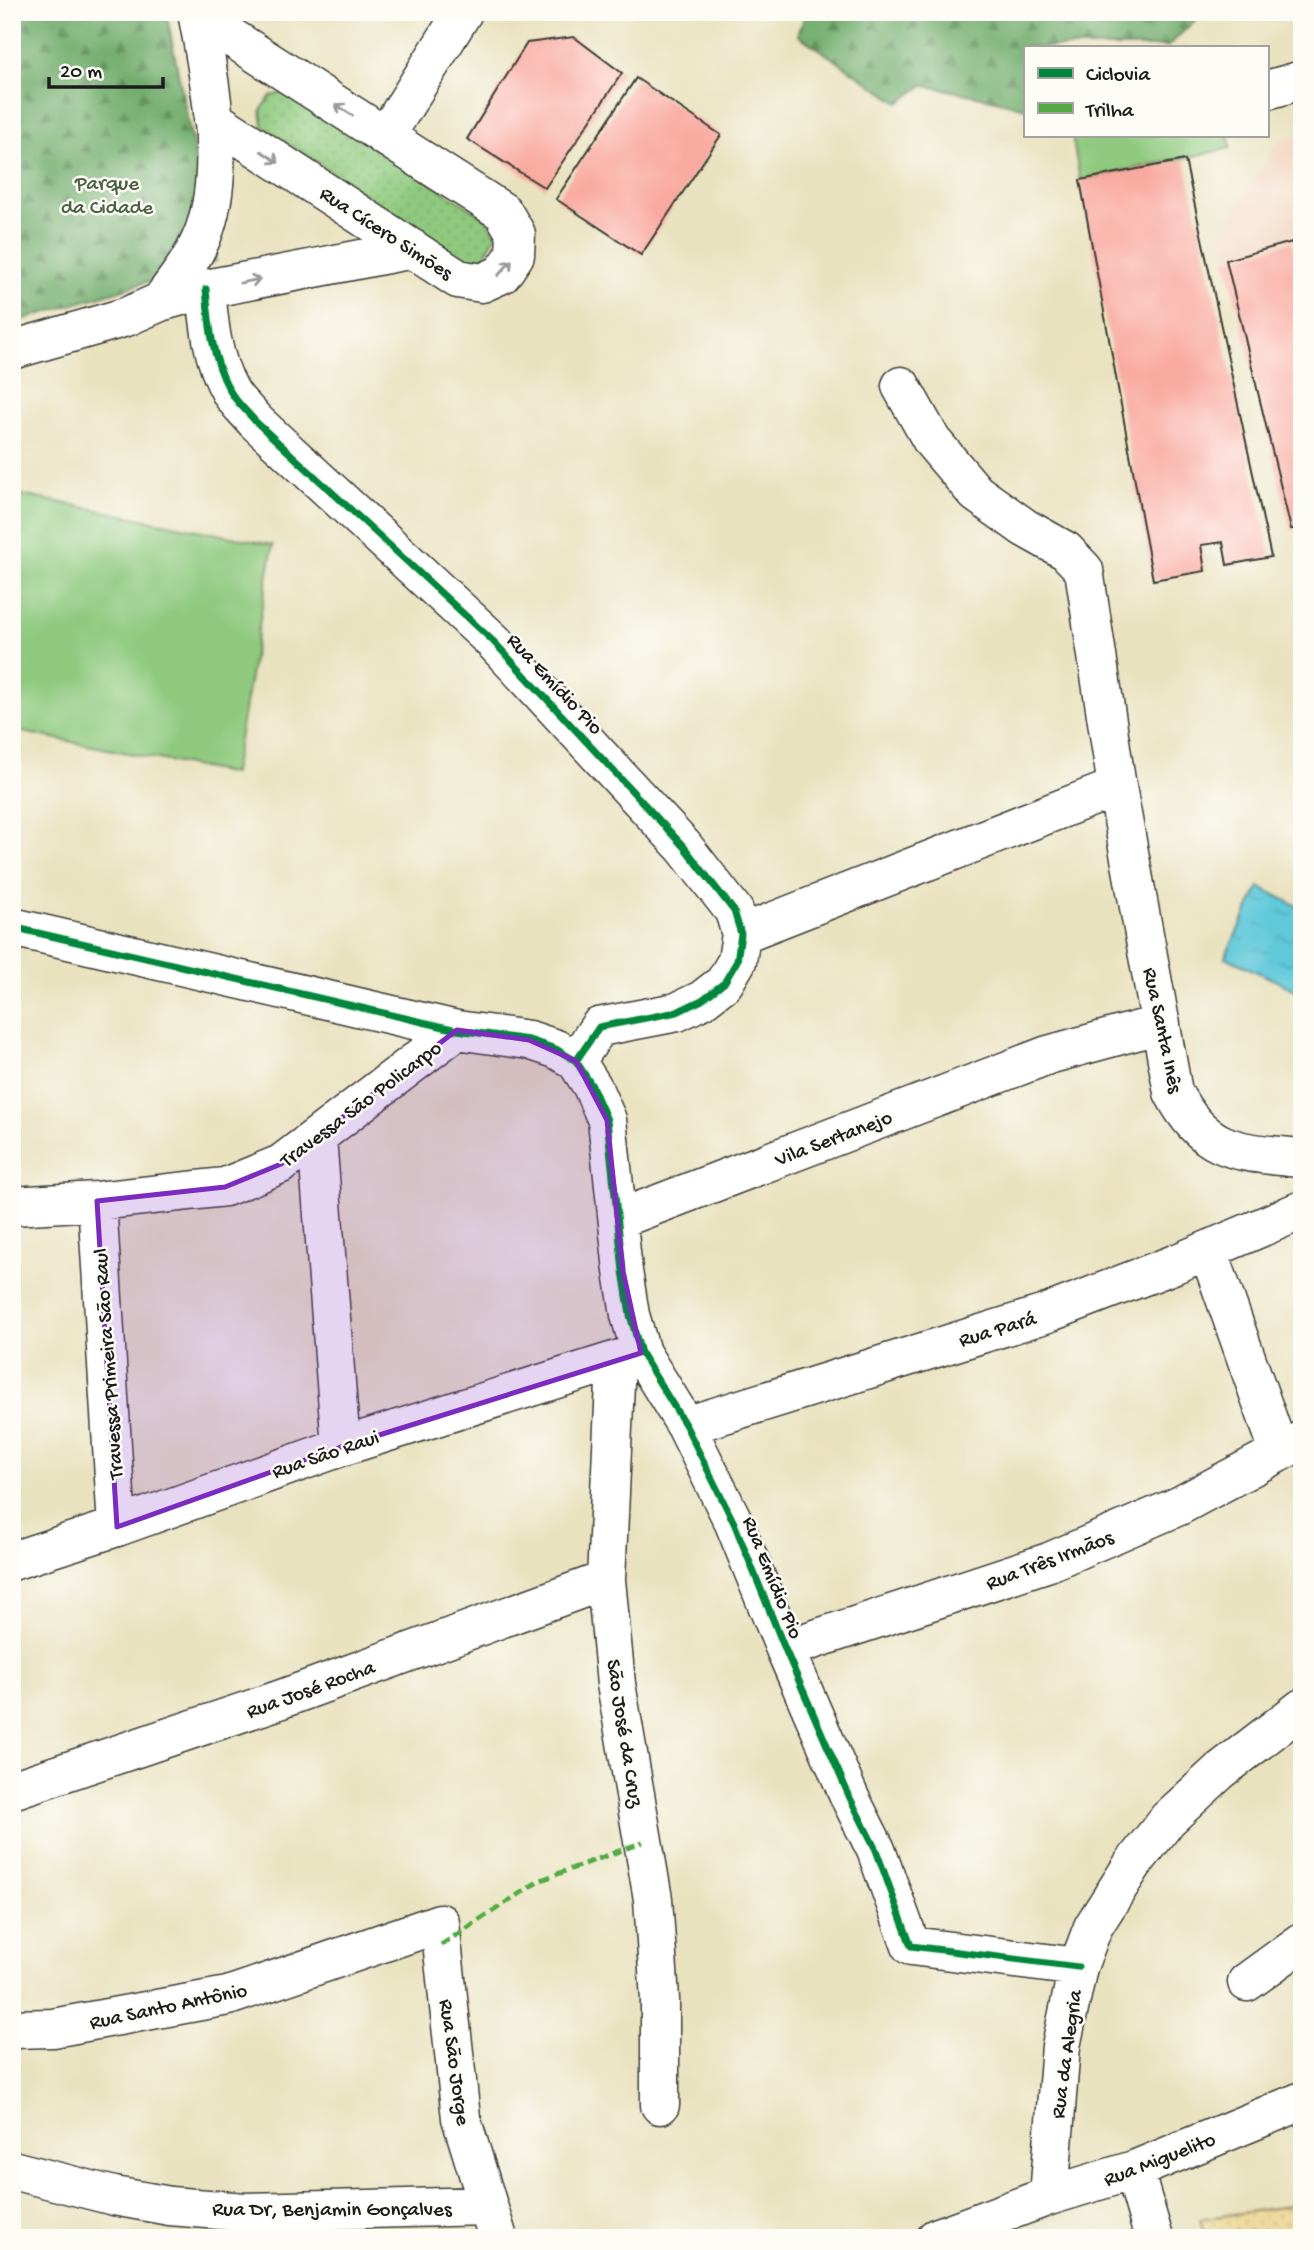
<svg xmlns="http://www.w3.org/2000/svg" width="1314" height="2250" font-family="'Gochi Hand',sans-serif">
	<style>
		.built { fill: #f2d4be }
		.green { fill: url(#green-dots); stroke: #55724d; stroke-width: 2 }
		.forest { fill: url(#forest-firs); stroke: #476444; stroke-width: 2 }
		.sand { fill: url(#sand-dots); stroke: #857b5d; stroke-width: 2 }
		.pitch { fill: #8ec97e; stroke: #55724d; stroke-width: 2 }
		.water { fill: url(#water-ripples); stroke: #3d727a; stroke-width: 2 }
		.building { fill: #f9aaa0 }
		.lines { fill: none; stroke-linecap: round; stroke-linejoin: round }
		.minor-casing { stroke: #3b3a34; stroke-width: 41 }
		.minor { stroke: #fff; stroke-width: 38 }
		.quiet { stroke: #52a943; stroke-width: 5; stroke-dasharray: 10 5; stroke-linecap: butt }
		.cycleway-casing { stroke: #fdfcf7; stroke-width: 11 }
		.cycleway { stroke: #00873e; stroke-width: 7 }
		.oneway { stroke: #999 }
		.marked { fill: #7b2cbf; fill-opacity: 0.2; stroke: #7b2cbf; stroke-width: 5; stroke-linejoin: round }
		.labels { text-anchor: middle; stroke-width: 5; stroke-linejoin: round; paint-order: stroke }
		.park-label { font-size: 21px; fill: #4a6143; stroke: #fdfcf7 }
		.street-label { font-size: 21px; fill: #1c1c1c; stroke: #fdfcf7 }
	</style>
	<defs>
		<pattern id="green-dots" width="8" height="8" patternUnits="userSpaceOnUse" patternTransform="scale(1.75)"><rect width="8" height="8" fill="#8ec97e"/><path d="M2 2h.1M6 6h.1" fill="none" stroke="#7aac6c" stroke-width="1.8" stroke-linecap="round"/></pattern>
		<pattern id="forest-firs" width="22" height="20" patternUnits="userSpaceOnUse" patternTransform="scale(1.75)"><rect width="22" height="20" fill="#72ad6d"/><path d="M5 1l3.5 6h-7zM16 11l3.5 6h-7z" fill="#5d8c59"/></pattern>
		<pattern id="sand-dots" width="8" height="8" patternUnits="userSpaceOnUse" patternTransform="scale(1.75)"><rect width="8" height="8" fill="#eeda9e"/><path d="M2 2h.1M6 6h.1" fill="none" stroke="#ccba88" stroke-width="1.8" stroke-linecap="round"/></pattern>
		<pattern id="water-ripples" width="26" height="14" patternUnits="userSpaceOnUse" patternTransform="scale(1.75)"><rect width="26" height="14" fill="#5ec8d9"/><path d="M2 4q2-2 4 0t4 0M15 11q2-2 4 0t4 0" fill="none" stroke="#51abba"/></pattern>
	</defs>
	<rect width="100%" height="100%" fill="#fdfcf7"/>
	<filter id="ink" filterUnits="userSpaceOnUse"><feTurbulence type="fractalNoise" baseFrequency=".0143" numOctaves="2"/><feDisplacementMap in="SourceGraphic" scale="14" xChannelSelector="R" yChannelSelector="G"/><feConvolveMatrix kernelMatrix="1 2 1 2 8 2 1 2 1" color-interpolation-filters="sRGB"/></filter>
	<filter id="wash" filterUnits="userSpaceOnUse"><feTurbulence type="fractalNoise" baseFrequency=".00686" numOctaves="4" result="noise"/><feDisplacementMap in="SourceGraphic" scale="28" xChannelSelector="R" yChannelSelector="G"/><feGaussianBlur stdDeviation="1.57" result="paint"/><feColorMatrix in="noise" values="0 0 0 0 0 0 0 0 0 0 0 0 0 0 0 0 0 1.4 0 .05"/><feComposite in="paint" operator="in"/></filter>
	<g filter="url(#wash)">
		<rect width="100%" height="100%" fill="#e9e2bf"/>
		<path class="built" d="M1302 133V529H1291L1226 260 1222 233 1279 140Z"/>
		<path class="green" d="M287 92 487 219 496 235 483 259 470 264 263 127 261 110 271 96Z"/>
		<path class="forest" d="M12 12H166L216 261 12 323Z
			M806 12H1204L1167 47H1025V108L992 99 923 85 899 103 798 35Z"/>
		<path class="sand" d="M1302 2204V2238H1205L1200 2219Z"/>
		<path class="pitch" d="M1072 135H1228L1231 148 1080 180Z
			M12 493 273 545 233 774 12 730Z"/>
		<path class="water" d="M1259 887 1302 908V993L1225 957Z"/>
		<g id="blocks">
			<path class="building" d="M574 37 622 73 545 188 467 139 527 43Z
				M636 78 721 135 641 255 556 199Z
				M1185 160 1271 557 1227 565 1223 542 1201 545 1205 571 1153 580 1080 180Z
				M1292 242 1302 281V529H1291L1226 260Z"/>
		</g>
	</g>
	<g filter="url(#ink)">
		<use href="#blocks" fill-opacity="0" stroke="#3b3a34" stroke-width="2"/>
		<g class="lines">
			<defs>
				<path id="minor" d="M198 16 503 212 516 234 515 255 502 274 482 283 458 279 213 119
					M1267 90 1302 80
					M385 137 463 12
					M206 289C209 324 212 359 230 391 236 402 247 411 255 421L493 641 684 847 734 911 741 934 737 961 724 983 702 1000 677 1012 599 1027 576 1061
					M160 302C175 282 191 262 201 239 229 174 210 80 197 12
					M12 350 126 317 160 302 206 289 413 249
					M1117 787 1173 1092C1205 1154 1239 1152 1302 1158
					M12 927 457 1030 529 1040 556 1049 576 1061 592 1086 607 1120 623 1271 630 1315 641 1353 686 1426 734 1523 785 1649 850 1798 876 1850 911 1946 1078 1967
					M741 934 1117 787 1084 570 1066 551 1025 528 976 493 932 441 901 386
					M317 1138 341 1447
					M97 1201 117 1527
					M12 1206 97 1201 225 1187 281 1164 457 1030
					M619 1219 1048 1055 1161 1024
					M1208 1250 1279 1451
					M616 1361 606 1580 616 1684 653 1899 660 1999V2105
					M686 1426 1045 1314 1175 1264 1302 1210
					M12 1561 117 1527 341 1447 639 1353
					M785 1649 1049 1562 1179 1506 1302 1440
					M12 1790 276 1701 606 1580
					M1247 1982 1302 1942
					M12 2029 53 2028 228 1996 440 1923 461 2118 498 2238
					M12 2170 114 2196 170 2206 245 2212 487 2206
					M1134 2170 1154 2238
					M1049 2196 1061 2046 1078 1967 1093 1927 1133 1864 1168 1819 1220 1771 1302 1708
					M936 2238 1049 2196 1134 2170 1302 2101"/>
			</defs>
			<use href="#minor" class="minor-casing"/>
			<use href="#minor" class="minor"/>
			<path class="quiet" d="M441 1945 539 1881 643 1842"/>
			<defs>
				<path id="cycleway" d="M206 289C209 324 212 359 230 391 236 402 247 411 255 421L493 641 684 847 734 911 741 934 737 961 724 983 702 1000 677 1012 599 1027 576 1061
					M12 927 457 1030 529 1040 556 1049 576 1061 592 1086 607 1120 623 1271 630 1315 641 1353 686 1426 734 1523 785 1649 850 1798 876 1850 911 1946 1078 1967"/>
			</defs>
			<use href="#cycleway" class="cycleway-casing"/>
			<use href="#cycleway" class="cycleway"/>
		</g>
		<defs><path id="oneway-shaft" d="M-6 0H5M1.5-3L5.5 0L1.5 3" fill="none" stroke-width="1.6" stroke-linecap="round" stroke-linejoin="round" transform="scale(1.75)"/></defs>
		<g class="oneway">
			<use href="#oneway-shaft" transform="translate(344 110) rotate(-147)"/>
			<use href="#oneway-shaft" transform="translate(270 157) rotate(33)"/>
			<use href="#oneway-shaft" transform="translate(505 268) rotate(-48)"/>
			<use href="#oneway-shaft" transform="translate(250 281) rotate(-11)"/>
		</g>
	</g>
	<path class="marked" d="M457 1030 529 1040 576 1061 607 1120 623 1271 641 1353 341 1447 117 1527 97 1201 225 1187 281 1164Z"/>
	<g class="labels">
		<g class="park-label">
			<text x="107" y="189">Parque<tspan x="107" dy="24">da Cidade</tspan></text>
		</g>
		<g class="street-label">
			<text transform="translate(387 232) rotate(33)" y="7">Rua Cícero Simões</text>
			<text transform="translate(556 683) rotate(47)" y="7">Rua Emídio Pio</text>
			<text transform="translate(1164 1030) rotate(78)" y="7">Rua Santa Inês</text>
			<text transform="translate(360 1103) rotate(-37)" y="7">Travessa São Policarpo</text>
			<text transform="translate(833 1137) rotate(-21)" y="7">Vila Sertanejo</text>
			<text transform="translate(997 1328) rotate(-17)" y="7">Rua Pará</text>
			<text transform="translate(107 1364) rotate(-94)" y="7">Travessa Primeira São Raul</text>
			<text transform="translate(325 1453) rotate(-19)" y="7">Rua São Raui</text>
			<text transform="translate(1049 1559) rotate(-21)" y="7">Rua Três Irmãos</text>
			<text transform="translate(774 1577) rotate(68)" y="7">Rua Emídio Pio</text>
			<text transform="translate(310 1688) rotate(-20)" y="7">Rua José Rocha</text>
			<text transform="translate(626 1733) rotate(81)" y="7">São José da Cruz</text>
			<text transform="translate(168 2005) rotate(-12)" y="7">Rua Santo Antônio</text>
			<text transform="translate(1065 2054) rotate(-82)" y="7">Rua da Alegria</text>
			<text transform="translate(456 2062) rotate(82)" y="7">Rua São Jorge</text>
			<text transform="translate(1159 2158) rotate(-21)" y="7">Rua Miguelito</text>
			<text x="332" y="2215">Rua Dr, Benjamin Gonçalves</text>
		</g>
	</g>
	<rect width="1314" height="2250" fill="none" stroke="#fdfcf7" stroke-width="42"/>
	<rect x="1024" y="46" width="245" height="91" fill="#fdfcf7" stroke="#a3a29f" stroke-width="2"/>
	<rect x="1038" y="68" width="35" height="10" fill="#00873e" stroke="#a3a29f" stroke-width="2"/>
	<text x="1086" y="80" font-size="21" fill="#1c1c1c">Ciclovia</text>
	<rect x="1038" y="103" width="35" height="10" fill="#52a943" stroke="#a3a29f" stroke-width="2"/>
	<text x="1086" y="116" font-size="21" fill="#1c1c1c">Trilha</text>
	<path d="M49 77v10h114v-10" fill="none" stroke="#1c1c1c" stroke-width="3.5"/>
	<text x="60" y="77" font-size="21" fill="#1c1c1c" stroke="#fdfcf7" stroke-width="5" paint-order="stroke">20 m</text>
</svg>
